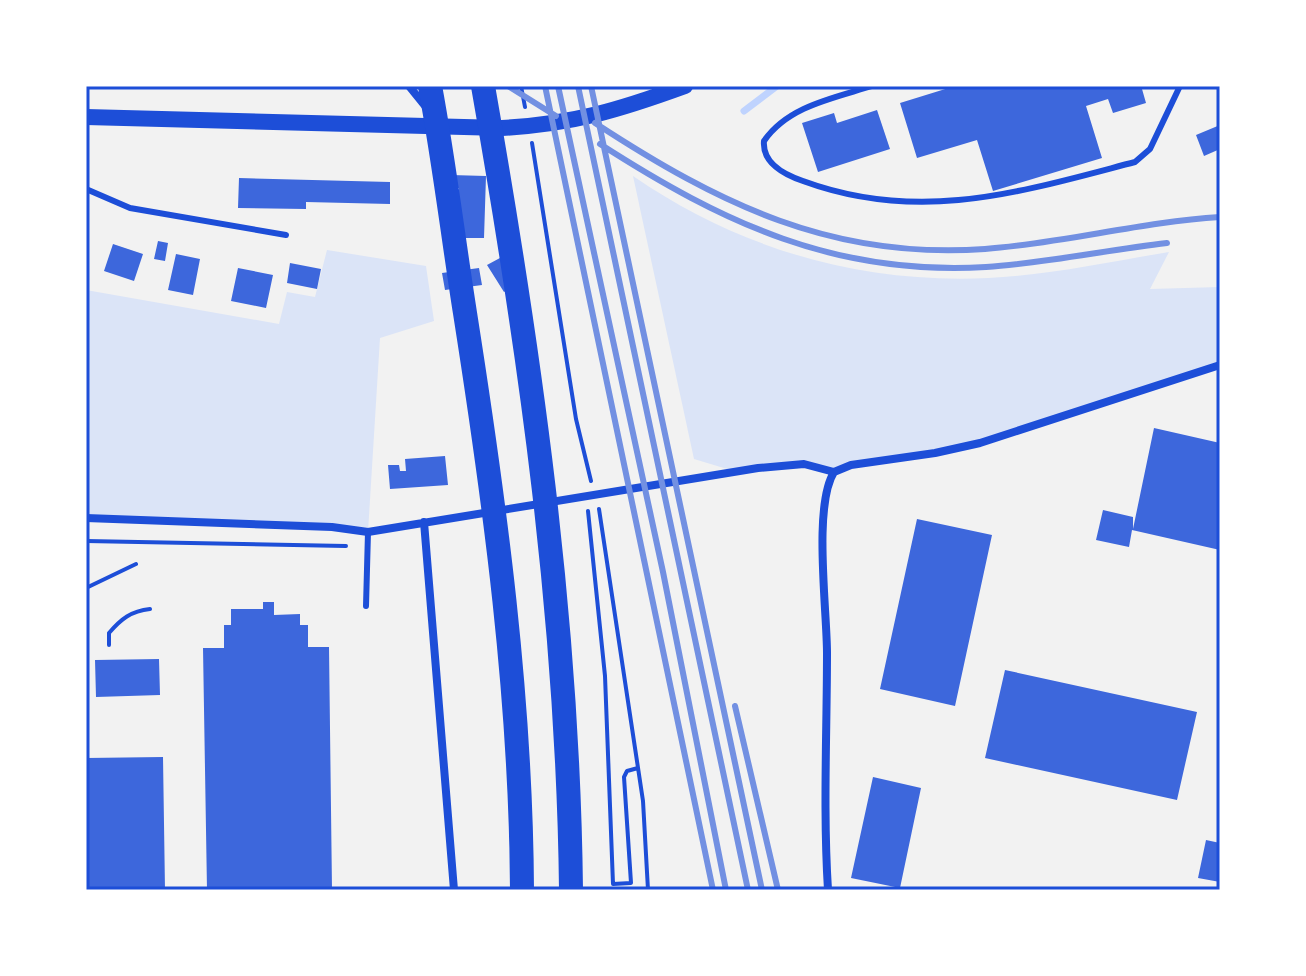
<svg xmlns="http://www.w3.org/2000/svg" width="1306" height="976" font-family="'Public Sans',sans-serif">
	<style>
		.green { fill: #dbe4f7 }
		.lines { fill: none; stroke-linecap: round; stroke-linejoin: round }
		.stream { stroke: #bfd3fe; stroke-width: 7 }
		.building { fill: #3d67dc }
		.path { stroke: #1d4ed8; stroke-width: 4 }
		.service { stroke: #1d4ed8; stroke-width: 6 }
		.minor { stroke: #1d4ed8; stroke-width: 8 }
		.secondary { stroke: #1d4ed8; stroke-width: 16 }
		.motorway { stroke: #1d4ed8; stroke-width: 24 }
		.rail { stroke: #7290e2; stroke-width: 6 }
		.neatline { fill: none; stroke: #1d4ed8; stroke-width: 3 }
	</style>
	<rect width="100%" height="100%" fill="#f2f2f2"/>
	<path class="green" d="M633 176C739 249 860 284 988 278 1049 275 1109 262 1169 252L1150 289 1220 287V365L980 443 834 472 804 464 737 472 694 459Z
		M327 250 426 266 434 321 380 338 368 532 86 518V290L279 324 287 292 315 297Z"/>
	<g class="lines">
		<path class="stream" d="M744 111 777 86"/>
	</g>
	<path class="building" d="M955 86H1149V87L1142 89 1146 103 1113 113 1108 99 1086 106 1102 158 993 191 977 140 917 158 900 103Z
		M877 110 890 149 818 172 802 123 834 113 837 123Z
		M1220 125V149L1204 156 1196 135Z
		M451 175 486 176 484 238H458L459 188H451Z
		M239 178 390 182V204L306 202V209L238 208Z
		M158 241 168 243 165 261 154 259Z
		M113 244 143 254 134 281 104 271Z
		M511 252 524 281 504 292 487 265Z
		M176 254 200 259 193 295 168 290Z
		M290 263 321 269 317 289 287 283Z
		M238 268 273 275 266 308 231 301Z
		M479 268 482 285 445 290 442 273Z
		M1154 428 1220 443V550L1132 530 1129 547 1096 540 1103 510 1133 517V529Z
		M445 456 448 485 390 489 388 465H399L400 471H406L405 459Z
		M917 519 992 535 955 706 880 689Z
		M263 602H274V615L300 614V625H308V647H329L332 890H207L203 648H224V625H231V609H263Z
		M159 659 160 695 96 697 95 660Z
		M1005 670 1197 712 1177 800 985 758Z
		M163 757 165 890H86V758Z
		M873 777 921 788 900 888 851 878Z
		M1206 840 1220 843V882L1198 878Z"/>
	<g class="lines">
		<path class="path" d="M521 86 525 107
			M532 143 576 419 591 481
			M599 509 643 801 648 890
			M588 511 605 676 613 884 631 883 624 777 627 771 638 768
			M86 541 346 546
			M86 588 136 564
			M109 645V633C121 619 131 611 150 609"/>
		<path class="service" d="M872 86C834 98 788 106 764 141 762 163 785 175 803 181 920 224 1020 192 1135 162L1150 149 1180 86
			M86 189 130 208 286 235
			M366 606 368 532"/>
		<path class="minor" d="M409 86 426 107
			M86 518 332 527 368 532 758 468 804 464 834 472 851 465 935 453 980 443 1220 365
			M424 522 454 890
			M828 890C823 810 827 732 827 653 827 610 813 506 834 472"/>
		<path class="secondary" d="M86 117 502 128C573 124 619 110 685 86"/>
		<path class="motorway" d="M430 86C444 161 453 237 465 313 495 504 521 696 522 890
			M483 86C530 353 568 619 571 890"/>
		<path class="rail" d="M508 86 556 116
			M545 86 713 890
			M558 86 663 572 726 890
			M578 86 748 890
			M591 86 762 890
			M595 123C719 204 832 260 985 249 1064 243 1141 222 1220 217
			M600 144C723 223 835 276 986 267 1046 263 1106 250 1167 243
			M735 706 778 890"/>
	</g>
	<rect width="1306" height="976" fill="none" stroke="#ffffff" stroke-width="176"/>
	<rect x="88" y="88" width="1130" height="800" class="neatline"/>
</svg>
